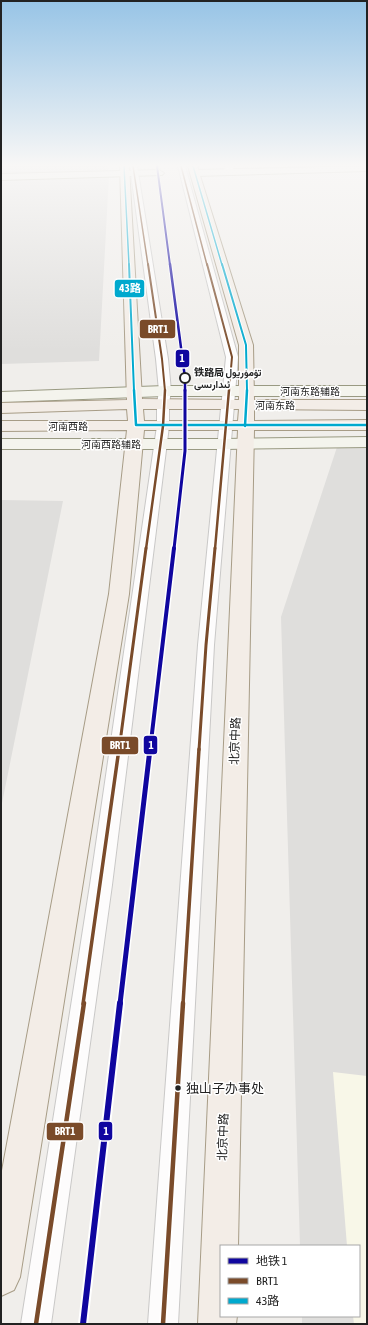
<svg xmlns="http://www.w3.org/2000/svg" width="368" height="1325" font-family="'Asap Condensed',Vazirmatn,'Noto Sans SC',sans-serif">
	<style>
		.residential { fill: #dfdedc }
		.education { fill: #f8f7e8 }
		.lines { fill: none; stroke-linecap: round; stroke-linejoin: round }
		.lane-casing { stroke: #c9c8c7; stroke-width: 2 }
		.street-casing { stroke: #c9c8c7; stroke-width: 2 }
		.secondary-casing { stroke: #999a82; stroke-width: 2 }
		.primary-casing { stroke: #a79c86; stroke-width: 2 }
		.lane { fill: #fdfcfc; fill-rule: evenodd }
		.street { fill: #fdfcfc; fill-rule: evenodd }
		.secondary { fill: #f4f4ed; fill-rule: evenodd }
		.primary { fill: #f3ede7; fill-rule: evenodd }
		.bus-1-far5-casing { stroke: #fff; stroke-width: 3 }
		.bus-1-far4-casing { stroke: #fff; stroke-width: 4 }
		.bus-1-far3-casing { stroke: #fff; stroke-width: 5 }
		.bus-1-far2-casing { stroke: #fff; stroke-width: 6 }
		.bus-1-far1-casing { stroke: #fff; stroke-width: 6 }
		.bus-1-casing { stroke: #fff; stroke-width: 8 }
		.bus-2-far2-casing { stroke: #fff; stroke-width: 3 }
		.bus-2-far1-casing { stroke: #fff; stroke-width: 4 }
		.bus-2-casing { stroke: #fff; stroke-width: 5 }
		.bus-1-far5 { stroke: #7a4b2a; stroke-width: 1.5 }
		.bus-1-far4 { stroke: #7a4b2a; stroke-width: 2 }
		.bus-1-far3 { stroke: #7a4b2a; stroke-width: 2.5 }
		.bus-1-far2 { stroke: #7a4b2a; stroke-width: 3 }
		.bus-1-far1 { stroke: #7a4b2a; stroke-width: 3.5 }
		.bus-1 { stroke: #7a4b2a; stroke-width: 4.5 }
		.bus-2-far2 { stroke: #00a9ce; stroke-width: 1.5 }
		.bus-2-far1 { stroke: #00a9ce; stroke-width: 2 }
		.bus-2 { stroke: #00a9ce; stroke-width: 2.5 }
		.metro-1-far5-casing { stroke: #fff; stroke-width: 3.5 }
		.metro-1-far4-casing { stroke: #fff; stroke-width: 4.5 }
		.metro-1-far3-casing { stroke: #fff; stroke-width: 5.5 }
		.metro-1-far2-casing { stroke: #fff; stroke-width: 7 }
		.metro-1-far1-casing { stroke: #fff; stroke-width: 8 }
		.metro-1-casing { stroke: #fff; stroke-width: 10 }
		.metro-1-far5 { stroke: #10069f; stroke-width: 2 }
		.metro-1-far4 { stroke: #10069f; stroke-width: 2.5 }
		.metro-1-far3 { stroke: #10069f; stroke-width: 3 }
		.metro-1-far2 { stroke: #10069f; stroke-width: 4 }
		.metro-1-far1 { stroke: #10069f; stroke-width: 5 }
		.metro-1 { stroke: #10069f; stroke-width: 6 }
		.stop-dot { fill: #fff; stroke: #222; stroke-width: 2 }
		.bus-dot { fill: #222; stroke: #fff; stroke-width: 1.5 }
		.labels { text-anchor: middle; stroke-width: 3; stroke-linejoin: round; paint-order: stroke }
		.far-stop-label { font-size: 10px; font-weight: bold; fill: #222; stroke: #fff; text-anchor: start }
		.far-street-label { font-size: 10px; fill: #222; stroke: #fff }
		.street-label { font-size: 12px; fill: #222; stroke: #fff }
		.near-bus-label { font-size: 13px; fill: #222; stroke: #fff; text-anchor: start }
		.line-badge { stroke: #fff; stroke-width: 1.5 }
		.badge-label { font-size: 11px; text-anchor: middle; font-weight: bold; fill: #fff }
	</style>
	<rect width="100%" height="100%" fill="#f0eeeb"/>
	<path class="residential" d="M1 166H108L109 175 99 361 1 364Z
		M338 444H367V1324H302V1316H359V1246H300L281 617Z
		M1 500 63 501 1 808Z"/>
	<path class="education" d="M333 1072 367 1076V1324H354L353 1316H359V1246H347Z"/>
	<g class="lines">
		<defs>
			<path id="lane" d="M130 166H137L168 359 171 391 169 404V426L112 885 51 1324H21L90 885 157 426V404L159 391 156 359Z
				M178 166H185L238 357 214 645 178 1324H148L198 645 226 357Z"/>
			<path id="street" d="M225 166H234L232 174H226L224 172Z"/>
			<path id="secondary" d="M367 166V171L195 176 190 173 195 170Z
				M159 170 164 173 162 175 1 180V174Z
				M165 386H367V396H165L1 402V392Z
				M367 437V447L224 449H1V439H224Z"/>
			<path id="primary" d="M120 166H129L142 399 239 400V345L188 166H197L253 345 254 400H367V410L254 409V421L367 420V430H254L238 1246H221V1316H237L236 1324H198L238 430H144L129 594 20 1277 14 1290 1 1296V1176L109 594 127 430 1 431V421H128L127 409 1 413V403L127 400ZM143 409H239L238 421H144Z"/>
		</defs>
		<use href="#lane" class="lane-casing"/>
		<use href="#street" class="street-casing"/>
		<use href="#secondary" class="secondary-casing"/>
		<use href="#primary" class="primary-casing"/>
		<use href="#lane" class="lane"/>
		<use href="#street" class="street"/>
		<use href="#secondary" class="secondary"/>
		<use href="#primary" class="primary"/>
		<defs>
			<path id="bus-1-far5" d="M133 166 148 265
				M181 166 207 265"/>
			<path id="bus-1-far4" d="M148 264 162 359 165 391
				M207 264 232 357 229 391"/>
			<path id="bus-1-far3" d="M146 549 163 426 165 390
				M215 549 229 390"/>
			<path id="bus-1-far2" d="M119 750 146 548
				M199 750 206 645 215 548"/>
			<path id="bus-1-far1" d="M83 1004 119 749
				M183 1004 199 749"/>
			<path id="bus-1" d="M36 1324 84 1003
				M163 1324 183 1003"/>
			<path id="bus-2-far2" d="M124 166 129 265
				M193 166 222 265"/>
			<path id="bus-2-far1" d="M129 264 134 391
				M222 264 246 345 247 391"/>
			<path id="bus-2" d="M134 390 136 425H367
				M245 426 247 390"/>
		</defs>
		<use href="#bus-1-far5" class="bus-1-far5-casing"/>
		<use href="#bus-1-far4" class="bus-1-far4-casing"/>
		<use href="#bus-1-far3" class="bus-1-far3-casing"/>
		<use href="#bus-1-far2" class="bus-1-far2-casing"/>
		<use href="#bus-1-far1" class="bus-1-far1-casing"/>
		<use href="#bus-1" class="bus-1-casing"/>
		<use href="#bus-2-far2" class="bus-2-far2-casing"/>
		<use href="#bus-2-far1" class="bus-2-far1-casing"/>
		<use href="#bus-2" class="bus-2-casing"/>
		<use href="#bus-1-far5" class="bus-1-far5"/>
		<use href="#bus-1-far4" class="bus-1-far4"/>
		<use href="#bus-1-far3" class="bus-1-far3"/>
		<use href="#bus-1-far2" class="bus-1-far2"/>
		<use href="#bus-1-far1" class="bus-1-far1"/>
		<use href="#bus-1" class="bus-1"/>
		<use href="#bus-2-far2" class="bus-2-far2"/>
		<use href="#bus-2-far1" class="bus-2-far1"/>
		<use href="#bus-2" class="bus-2"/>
		<defs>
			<path id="metro-1-far5" d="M157 166 170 265"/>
			<path id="metro-1-far4" d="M170 264 185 378V391"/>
			<path id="metro-1-far3" d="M174 549 185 451V390"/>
			<path id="metro-1-far2" d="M150 750 174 548"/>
			<path id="metro-1-far1" d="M120 1004 150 749"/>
			<path id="metro-1" d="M83 1324 120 1003"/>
		</defs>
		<use href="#metro-1-far5" class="metro-1-far5-casing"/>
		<use href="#metro-1-far4" class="metro-1-far4-casing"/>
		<use href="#metro-1-far3" class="metro-1-far3-casing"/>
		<use href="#metro-1-far2" class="metro-1-far2-casing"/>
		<use href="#metro-1-far1" class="metro-1-far1-casing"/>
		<use href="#metro-1" class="metro-1-casing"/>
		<use href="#metro-1-far5" class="metro-1-far5"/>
		<use href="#metro-1-far4" class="metro-1-far4"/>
		<use href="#metro-1-far3" class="metro-1-far3"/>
		<use href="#metro-1-far2" class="metro-1-far2"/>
		<use href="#metro-1-far1" class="metro-1-far1"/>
		<use href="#metro-1" class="metro-1"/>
	</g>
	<linearGradient id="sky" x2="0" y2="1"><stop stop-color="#97c4e6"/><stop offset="0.47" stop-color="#f8f7f6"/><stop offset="1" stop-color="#f8f7f6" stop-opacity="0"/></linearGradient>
	<rect width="368" height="351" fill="url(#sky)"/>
	<circle class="stop-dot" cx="185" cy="378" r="5"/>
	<circle class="bus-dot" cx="178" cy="1088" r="3.5"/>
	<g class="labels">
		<g class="far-stop-label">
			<text x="194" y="376">铁路局 تۆمۈريول<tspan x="194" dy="12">ئىدارىسى</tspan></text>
		</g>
		<g class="far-street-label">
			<text x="310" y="395">河南东路辅路</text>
			<text x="275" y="409">河南东路</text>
			<text x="68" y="430">河南西路</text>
			<text x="111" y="448">河南西路辅路</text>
		</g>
		<g class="street-label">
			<text transform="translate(235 741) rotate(-88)" y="4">北京中路</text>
			<text transform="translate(223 1137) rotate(-88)" y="4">北京中路</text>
		</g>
		<g class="near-bus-label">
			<text x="186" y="1093">独山子办事处</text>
		</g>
	</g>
	<g class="line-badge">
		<rect x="114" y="279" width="31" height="19" rx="4" fill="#00a9ce"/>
		<rect x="139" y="319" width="37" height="20" rx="4" fill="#7a4b2a"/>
		<rect x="175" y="349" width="15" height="19" rx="4" fill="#10069f"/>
		<rect x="143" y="735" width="15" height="20" rx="4" fill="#10069f"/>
		<rect x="101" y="736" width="38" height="19" rx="4" fill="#7a4b2a"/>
		<rect x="98" y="1121" width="15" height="20" rx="4" fill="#10069f"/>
		<rect x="46" y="1122" width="38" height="19" rx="4" fill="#7a4b2a"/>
	</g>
	<g class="badge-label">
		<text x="130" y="292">43路</text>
		<text x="158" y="333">BRT1</text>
		<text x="182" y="362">1</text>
		<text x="151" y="749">1</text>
		<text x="120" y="749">BRT1</text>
		<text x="106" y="1135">1</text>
		<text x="65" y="1135">BRT1</text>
	</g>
	<rect width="368" height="1325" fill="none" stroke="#222222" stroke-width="4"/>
	<rect x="220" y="1245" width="140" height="72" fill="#ffffff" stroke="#a7a7a7"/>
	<rect x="228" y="1258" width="20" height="6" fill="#10069f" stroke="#a7a7a7"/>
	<text x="256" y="1265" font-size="12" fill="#222222">地铁 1</text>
	<rect x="228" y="1278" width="20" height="6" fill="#7a4b2a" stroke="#a7a7a7"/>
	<text x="256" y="1285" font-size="12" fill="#222222">BRT1</text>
	<rect x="228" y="1298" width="20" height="6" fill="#00a9ce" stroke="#a7a7a7"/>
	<text x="256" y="1305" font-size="12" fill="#222222">43路</text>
</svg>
